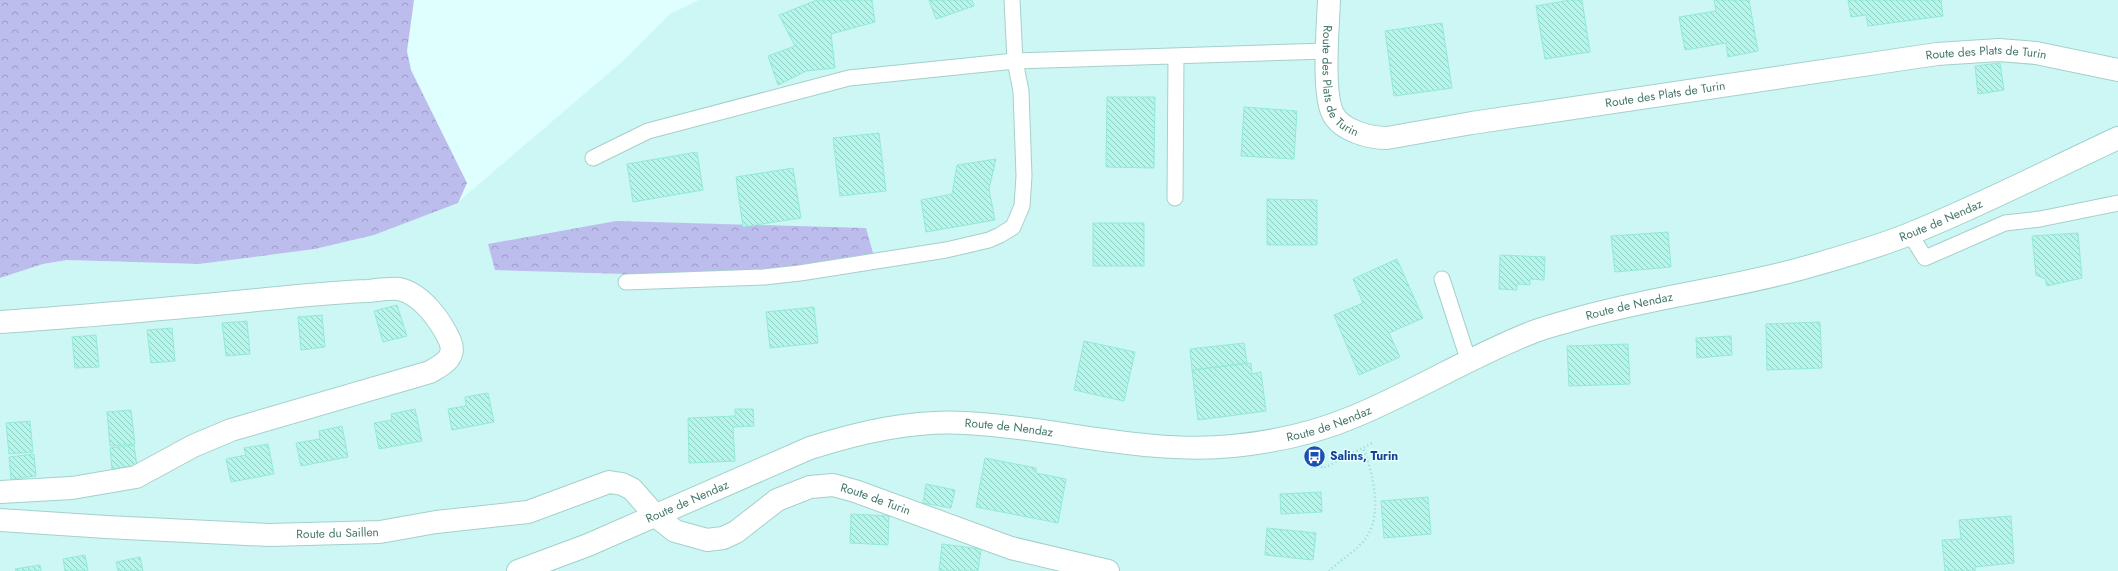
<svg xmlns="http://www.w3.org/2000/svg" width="2118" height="571" font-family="Jost,sans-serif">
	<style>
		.residential { fill: #cdf7f4 }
		.forest { fill: url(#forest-crowns) }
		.building { fill: url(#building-back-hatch); stroke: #93ead7 }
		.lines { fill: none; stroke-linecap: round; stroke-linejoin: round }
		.lane-casing { stroke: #a5d0ca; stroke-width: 17 }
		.street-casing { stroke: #a5d0ca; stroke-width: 24 }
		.secondary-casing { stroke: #a0d1c9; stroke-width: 24 }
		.path { stroke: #98dbcd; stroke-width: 2.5; stroke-dasharray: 1 3; stroke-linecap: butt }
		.lane { stroke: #fff; stroke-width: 15 }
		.street { stroke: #fff; stroke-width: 22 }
		.secondary { stroke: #fff; stroke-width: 22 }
		.labels { text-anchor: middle; stroke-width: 3; stroke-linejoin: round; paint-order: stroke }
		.street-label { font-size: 12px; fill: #45776b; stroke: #e7ffff }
		.transit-label { font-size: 12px; font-weight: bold; fill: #164399; stroke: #e7ffff; text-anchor: start }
	</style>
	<defs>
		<pattern id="forest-crowns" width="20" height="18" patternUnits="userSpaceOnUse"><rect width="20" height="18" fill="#bdbded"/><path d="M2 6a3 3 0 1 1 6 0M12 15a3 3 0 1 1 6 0" fill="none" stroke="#9b9ec4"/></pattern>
		<pattern id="building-back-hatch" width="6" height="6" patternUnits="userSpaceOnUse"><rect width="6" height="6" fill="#b4f6e9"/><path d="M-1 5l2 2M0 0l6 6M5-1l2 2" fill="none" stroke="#94ccc1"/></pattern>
	</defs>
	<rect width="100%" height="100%" fill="#dffefe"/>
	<path class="residential" d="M699 0H2118V571H0V278L43 264 67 260 199 264 315 249 374 235 457 203 624 60 670 14Z"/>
	<path class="forest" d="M0 0H414L407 51 411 70 467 183 458 203 374 235 315 249 199 264 67 260 43 264 0 278Z
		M616 221 866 228 873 253 813 271 661 275 495 270 488 244Z"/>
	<path class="building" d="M817 0H872L875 22 831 34 835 68 806 71 778 85 768 56 795 46 779 15Z
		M929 0H972L974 6 936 19Z
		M1570 0H1582L1590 52 1545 59 1536 6Z
		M1714 0H1749L1758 51 1728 57 1726 43 1685 50 1679 17 1716 11Z
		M1848 0H1941L1943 16 1868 26 1866 15 1851 17Z
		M1442 23 1452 88 1394 96 1385 31Z
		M2000 63 2004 90 1978 94 1975 66Z
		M1107 97H1155L1154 168 1106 167Z
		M1244 107 1297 111 1294 159 1241 156Z
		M879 133 886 191 840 196 833 138Z
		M697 152 703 190 633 202 627 164Z
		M996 159 989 189 995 220 926 232 921 200 952 194 957 165Z
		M793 168 801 218 743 227 736 177Z
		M1267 199 1317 200V245H1267Z
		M1093 223H1144V266H1093Z
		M1668 232 1671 267 1615 272 1611 236Z
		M2078 233 2082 278 2047 286 2045 279 2036 275 2032 236Z
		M1500 255 1545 257 1544 280 1530 279V285L1517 284V290L1499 289Z
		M1397 259 1423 318 1389 333 1400 357 1359 375 1334 315 1363 303 1353 279Z
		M397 305 407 336 383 342 374 311Z
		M814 307 818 343 770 348 766 312Z
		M322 315 325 347 301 350 298 317Z
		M247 321 250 354 226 356 222 323Z
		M1820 322 1822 368 1767 370 1766 324Z
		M172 328 175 361 151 363 147 330Z
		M96 335 99 367 75 368 72 337Z
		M1731 336 1732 355 1697 358 1696 338Z
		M1084 341 1135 352 1124 401 1074 390Z
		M1244 343 1247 363 1192 370 1190 349Z
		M1628 344 1630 384 1569 386 1567 346Z
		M1251 363 1252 374 1261 372 1266 411 1198 420 1192 370Z
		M488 393 494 422 452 430 448 409 466 406 465 397Z
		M415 409 422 441 379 449 374 423 392 420 391 414Z
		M735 409H753L754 426 733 427 735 461 689 463 688 418 735 416Z
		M131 410 135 444 110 446 107 412Z
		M30 421 33 452 9 454 6 423Z
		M342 426 348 457 301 466 296 443 320 439 319 431Z
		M268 444 274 474 231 482 226 459 246 455 244 448Z
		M134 445 137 466 112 469 110 448Z
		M34 454 36 476 11 479 9 457Z
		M985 458 1036 468V473L1066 479 1058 523 976 507Z
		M926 484 955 490 951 508 923 503Z
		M1321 492 1322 512 1281 514 1280 494Z
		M1428 497 1431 534 1384 538 1381 501Z
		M851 514 889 516 888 545 850 543Z
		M2011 516 2014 563 1975 567V571H1945L1942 540 1961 539 1959 520Z
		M1267 528 1316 533 1313 560 1265 555Z
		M942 544 981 549 978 571H939Z
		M85 555 88 571H65L63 559Z
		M140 557 143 571H118L116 562Z
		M40 565 41 571H16L15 569Z"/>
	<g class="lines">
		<defs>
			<path id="lane" d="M1012 0 1015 61 1327 51
				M593 158 648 131 849 78 1015 61 1021 91 1024 176 1022 206 1013 227 1000 235 989 240 946 250 800 273 764 277 626 282
				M1175 198 1176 57
				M1910 234 1925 258 2005 223 2040 219 2118 203
				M1442 279 1469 362"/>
			<g id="street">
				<path id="s1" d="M1329 0C1328 26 1322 93 1333 114 1342 131 1370 138 1387 138L1472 123 1937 54 1999 50 2036 53 2118 70"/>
				<path d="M0 322C93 316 185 307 278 298 308 295 338 292 368 291 378 290 390 288 399 289 422 294 441 321 450 341 457 358 442 365 430 372L231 430 193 446 136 477 72 488 0 492"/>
				<path id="s2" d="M0 520 106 527 269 535 380 532 436 522 528 512 609 482 622 484 632 489 656 516 675 531 707 540 723 538 736 532 777 500 810 487 833 485 855 491 1011 548 1108 571"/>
			</g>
			<g id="secondary">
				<path id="s3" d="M518 571 588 545 810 448C861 432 912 420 966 423 1053 427 1146 455 1233 446 1273 442 1315 433 1353 417 1414 392 1471 356 1533 332 1546 327 1559 324 1572 320 1650 297 1730 289 1807 267 1842 257 1878 247 1912 233 1982 205 2049 170 2118 138"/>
			</g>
		</defs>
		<use href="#lane" class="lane-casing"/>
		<use href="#street" class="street-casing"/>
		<use href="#secondary" class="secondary-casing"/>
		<path class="path" d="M1320 463 1322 468 1328 466 1372 443
			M1329 571C1340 560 1357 551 1366 538 1383 514 1373 473 1363 448"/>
		<use href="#lane" class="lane"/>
		<use href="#street" class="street"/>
		<use href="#secondary" class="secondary"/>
	</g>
	<defs>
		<symbol id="bus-disc" viewBox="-11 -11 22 22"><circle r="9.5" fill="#1a4fb4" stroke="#e7ffff"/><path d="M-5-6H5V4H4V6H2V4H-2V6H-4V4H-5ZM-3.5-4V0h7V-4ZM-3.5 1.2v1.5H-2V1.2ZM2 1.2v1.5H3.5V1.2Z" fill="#fff"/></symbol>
	</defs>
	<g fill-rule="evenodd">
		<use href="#bus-disc" x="1302" y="444" width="25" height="25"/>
	</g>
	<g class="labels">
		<g class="street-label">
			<text dy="4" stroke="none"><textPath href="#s1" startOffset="782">Route des Plats de Turin</textPath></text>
			<text dy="4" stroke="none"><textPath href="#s1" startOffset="86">Route des Plats de Turin</textPath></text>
			<text dy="4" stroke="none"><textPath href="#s1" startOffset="458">Route des Plats de Turin</textPath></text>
			<text dy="4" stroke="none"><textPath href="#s3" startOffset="1491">Route de Nendaz</textPath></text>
			<text dy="4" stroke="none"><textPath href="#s3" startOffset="1167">Route de Nendaz</textPath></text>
			<text dy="4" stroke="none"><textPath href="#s3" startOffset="843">Route de Nendaz</textPath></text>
			<text dy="4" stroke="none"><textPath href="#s3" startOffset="519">Route de Nendaz</textPath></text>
			<text dy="4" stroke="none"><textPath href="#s2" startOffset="920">Route de Turin</textPath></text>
			<text dy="4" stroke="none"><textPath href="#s3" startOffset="183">Route de Nendaz</textPath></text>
			<text dy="4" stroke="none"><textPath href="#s2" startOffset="338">Route du Saillen</textPath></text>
		</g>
		<g class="transit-label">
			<text x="1330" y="460">Salins, Turin</text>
		</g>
	</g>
</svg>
